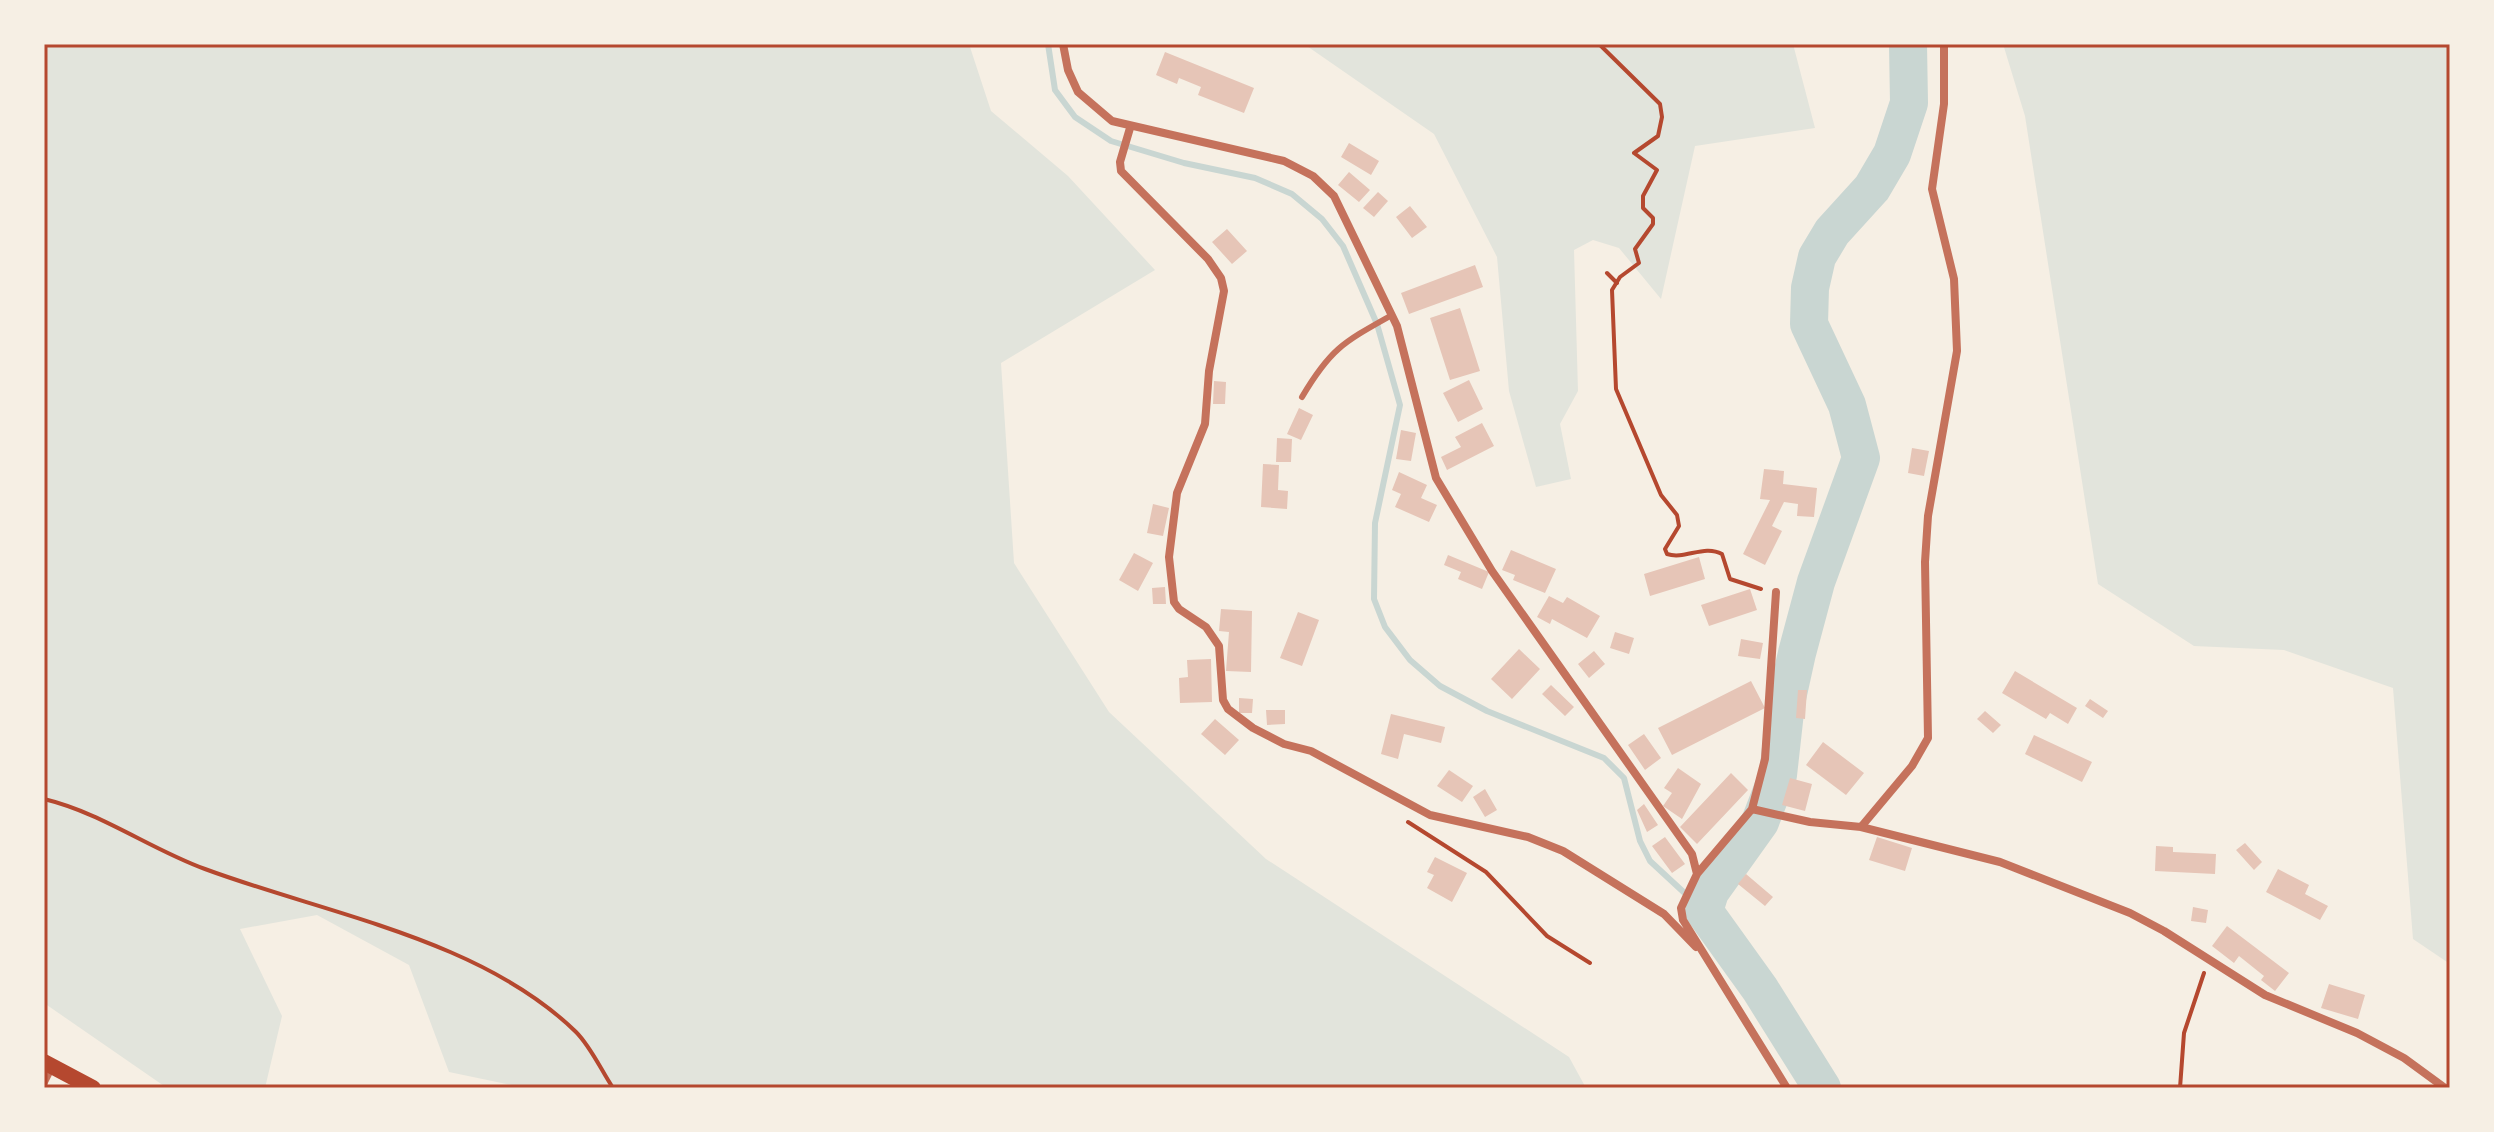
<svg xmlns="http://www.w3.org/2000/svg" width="2494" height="1132" font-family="'DejaVu Sans',sans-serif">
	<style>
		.green { fill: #e2e4dc }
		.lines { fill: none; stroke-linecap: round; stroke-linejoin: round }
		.stream { stroke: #c9d6d2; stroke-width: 6 }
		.river { stroke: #c9d6d2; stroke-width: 38 }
		.building { fill: #e6c5b7 }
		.path { stroke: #b5482f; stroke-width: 4 }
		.service { stroke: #c5725c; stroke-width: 6 }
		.minor { stroke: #c5725c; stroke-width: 8 }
		.secondary { stroke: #b5482f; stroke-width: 16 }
		.neatline { fill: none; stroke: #b5482f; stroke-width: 3 }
	</style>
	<rect width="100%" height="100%" fill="#f6efe4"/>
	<path class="green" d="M44 44H969L991 111 1068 176 1155 270 1001 363 1014 563 1109 712 1266 859 1569 1057 1586 1088H526L449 1072 409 965 317 915 240 929 282 1016 265 1088H167L44 1003Z
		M1304 44H1793L1815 128 1695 146 1661 299 1619 248 1593 240 1574 250 1578 391 1560 424 1571 479 1536 487 1509 391 1497 257 1434 134Z
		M2003 44H2450V964L2413 939 2393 688 2284 650 2194 646 2098 584 2025 116Z"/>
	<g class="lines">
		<path class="stream" d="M1048 44 1055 90 1075 117 1111 141 1184 163 1255 178 1292 194 1322 219 1343 246 1377 324 1400 405 1375 523 1374 599 1385 627 1410 660 1440 686 1487 711 1604 758 1624 778 1640 841 1650 861 1704 911"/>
		<path class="river" d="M1822 1088 1760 989 1704 911 1710 892 1760 822 1778 775 1786 703 1797 653 1816 582 1861 458 1847 405 1809 324 1810 288 1817 257 1832 232 1872 188 1892 154 1909 103 1908 44"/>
	</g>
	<path class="building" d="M1165 52 1254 88 1244 113 1198 95 1201 87 1179 78 1177 84 1156 75Z
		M1349 143 1379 161 1371 175 1341 157Z
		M1349 172 1370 190 1359 202 1338 185Z
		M1378 192 1388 201 1374 217 1363 208Z
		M1410 206 1427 227 1412 238 1396 217Z
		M1227 229 1247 251 1232 264 1212 242Z
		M1475 265 1483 287 1409 314 1401 293Z
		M1460 308 1480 371 1450 380 1430 318Z
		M1469 380 1483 409 1458 422 1443 393Z
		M1214 381 1226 382 1225 404H1213Z
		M1299 408 1313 415 1301 440 1287 434Z
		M1482 423 1494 446 1447 470 1441 457 1461 447 1455 437Z
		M1401 430 1416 433 1411 461 1396 459Z
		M1277 438 1292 439 1291 462H1276Z
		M1912 448 1929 451 1924 476 1908 473Z
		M1263 464 1279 465 1278 490 1288 491 1287 509 1261 507Z
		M1764 469 1784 471 1783 484 1817 488 1814 517 1797 516 1798 504 1784 502 1772 526 1782 531 1765 565 1743 554 1770 500 1760 499Z
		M1399 472 1427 485 1421 498 1437 505 1429 522 1395 507 1401 494 1392 490Z
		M1153 504 1169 508 1163 536 1147 533Z
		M1511 550 1556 569 1545 593 1513 580 1515 575 1502 570Z
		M1134 553 1153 563 1138 591 1119 580Z
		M1448 555 1489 572 1482 589 1458 579 1461 572 1444 565Z
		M1699 557 1705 579 1650 596 1644 574Z
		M1165 587 1166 604H1153L1152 588Z
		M1750 589 1757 610 1709 626 1701 605Z
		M1549 596 1563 603 1567 597 1600 616 1587 638 1552 619 1550 624 1537 617Z
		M1221 609 1252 611 1251 672 1226 671 1229 632 1219 631Z
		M1298 612 1319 620 1302 666 1280 658Z
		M1615 632 1634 638 1629 654 1610 648Z
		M1741 639 1763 643 1760 659 1738 656Z
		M1519 649 1540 669 1512 699 1491 679Z
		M1594 651 1605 664 1589 678 1578 664Z
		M1211 659 1212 702 1180 703 1179 678 1188 677 1187 660Z
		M2015 671 2077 708 2068 724 2050 713 2046 719 2002 693Z
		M1751 681 1765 708 1672 755 1658 728Z
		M1551 685 1574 707 1565 716 1542 694Z
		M1798 690H1807L1805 719 1796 718Z
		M1239 698 1253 699 1252 713H1239Z
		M2090 699 2108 711 2103 718 2085 706Z
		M1266 710H1285V724L1267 725Z
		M1985 711 2001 725 1993 733 1977 719Z
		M1391 714 1445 727 1441 743 1404 734 1398 759 1381 754Z
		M1215 719 1239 740 1225 755 1201 734Z
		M1644 734 1661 758 1645 770 1628 745Z
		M2034 735 2092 762 2082 782 2025 754Z
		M1823 742 1864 773 1846 795 1806 765Z
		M1678 768 1701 784 1682 819 1663 806 1672 793 1664 788Z
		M1449 770 1473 786 1462 802 1437 786Z
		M1731 773 1748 790 1697 844 1680 827Z
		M1790 778 1812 784 1805 811 1782 805Z
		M1485 789 1497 810 1485 817 1473 797Z
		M1644 804 1658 825 1647 832 1637 810Z
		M1665 837 1685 864 1672 873 1652 846Z
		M1877 837 1912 848 1905 871 1869 860Z
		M2245 843 2262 862 2254 870 2236 850Z
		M2156 846 2173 847V852L2216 854 2215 874 2155 871Z
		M1435 857 1467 873 1452 902 1427 888 1434 875 1427 872Z
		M2278 869 2309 885 2305 894 2328 906 2320 920 2266 892Z
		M1746 874 1773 897 1765 906 1738 884Z
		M2193 907 2208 910 2206 923 2191 921Z
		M2227 926 2289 973 2275 991 2261 980 2264 976 2239 956 2234 963 2212 946Z
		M2329 984 2365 995 2358 1019 2321 1008Z"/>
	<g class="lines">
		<path class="path" d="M1599 44 1660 104 1662 117 1658 136 1634 153 1657 170 1643 196V208L1653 218V224L1635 249 1639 263 1620 277 1612 290 1616 389 1661 495 1677 515 1679 526 1665 549 1667 554C1685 560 1704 544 1722 554L1730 579 1761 589
			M1607 273 1617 283
			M44 799C102 813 150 849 205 869 326 914 481 939 576 1032 591 1047 601 1070 613 1088
			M1408 822 1486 872 1547 936 1590 963
			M2180 1088 2184 1033 2204 973"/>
		<path class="service" d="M1302 397C1331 348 1344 342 1392 315"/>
		<path class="minor" d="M1063 44 1068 70 1078 92 1112 121 1284 161 1313 176 1334 196 1397 326 1436 478 1492 571 1692 854 1697 874 1681 908 1683 920 1787 1088
			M1130 128 1120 162 1121 171 1208 259 1221 278 1224 291 1209 371 1205 424 1177 493 1169 557 1174 602 1179 609 1206 627 1219 646 1223 700 1228 709 1253 728 1284 744 1311 751 1430 815 1528 837 1563 851 1664 914 1696 947
			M1752 809 1765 759 1776 592
			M1861 827 2000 862 2130 913 2164 931 2265 995 2357 1033 2404 1058 2445 1088
			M1697 874 1752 809 1810 822 1861 827 1912 766 1928 738 1925 562 1928 516 1957 351 1954 279 1932 189 1944 104V44
			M44 1082 52 1066"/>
		<path class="secondary" d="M44 1062 93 1088"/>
	</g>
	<rect width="2494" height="1132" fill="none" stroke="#f6efe4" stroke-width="92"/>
	<rect x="46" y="46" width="2402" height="1040" class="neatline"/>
</svg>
